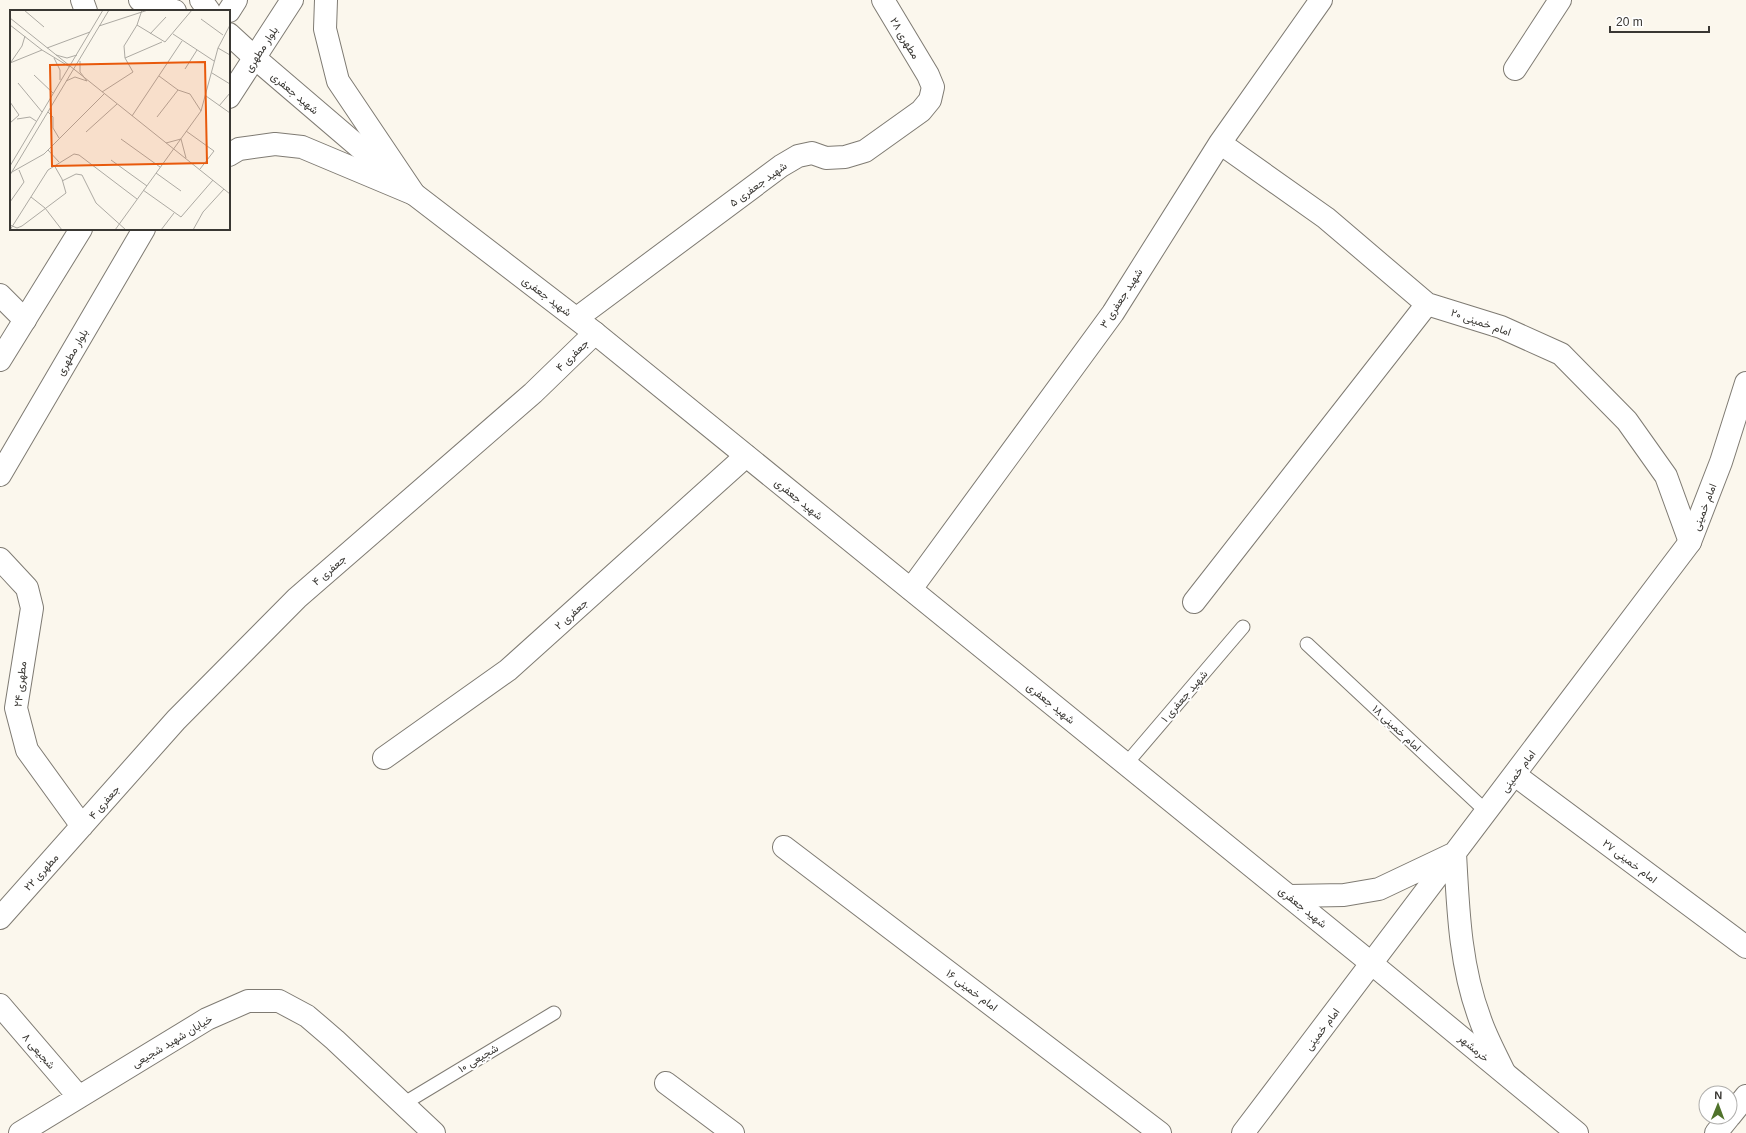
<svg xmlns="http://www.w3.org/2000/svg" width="1746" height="1133" font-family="Helvetica,Vazirmatn,sans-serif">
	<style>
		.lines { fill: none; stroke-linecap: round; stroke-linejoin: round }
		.service-casing { stroke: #7f7b73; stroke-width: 15 }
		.minor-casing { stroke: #7f7b73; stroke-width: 24 }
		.tertiary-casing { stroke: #7f7b73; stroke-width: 24 }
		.secondary-casing { stroke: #7f7b73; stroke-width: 24 }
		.service { stroke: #fff; stroke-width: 13 }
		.minor { stroke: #fff; stroke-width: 22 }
		.tertiary { stroke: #fff; stroke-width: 22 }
		.secondary { stroke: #fff; stroke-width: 22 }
		.labels { text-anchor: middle; stroke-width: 4; stroke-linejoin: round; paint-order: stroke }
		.street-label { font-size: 11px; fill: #393733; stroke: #fff }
		.inset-road { fill: none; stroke: #adaaa3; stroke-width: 1 }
		.view { fill: #e8590c; fill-opacity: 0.15; stroke: #e8590c; stroke-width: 2 }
		.inset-edge { fill: none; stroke: #393733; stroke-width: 2 }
	</style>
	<rect width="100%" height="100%" fill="#fbf7ed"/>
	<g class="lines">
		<defs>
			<path id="service" d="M1307 644 1487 812
				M1126 764 1243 627
				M403 1104 554 1013"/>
			<path id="minor" d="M1515 69 1560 0
				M1220 143 1326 218 1427 304 1501 327 1561 354 1627 421 1666 476 1690 542
				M0 295 25 320
				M577 318 781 166 798 156 812 153 826 158 845 157 865 151 921 111 930 100 933 87 928 75 883 0
				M0 559 27 588 32 608 16 708 27 750 82 826
				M911 589 1113 313 1220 143 1321 0
				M1194 602 1427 304
				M384 758 508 670 746 456
				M1515 775 1746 947
				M784 847 1160 1133
				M0 918 176 720 297 598 533 393 595 333
				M0 1005 79 1097
				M666 1083 733 1133
				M1730 1116 1746 1096
				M20 1133 207 1019 248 1001H279L307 1016 335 1040 434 1133
				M1716 1133 1729 1117"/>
			<path id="tertiary" d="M140 0 175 11
				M201 0 209 11
				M229 34 255 58 414 194 595 333 1371 963 1577 1133"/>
			<path id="secondary" d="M82 0 86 11
				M229 11 236 0
				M229 97 292 0
				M229 155 239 149 275 144 302 147 414 194 338 81 325 29 326 0
				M0 360 81 229
				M0 475 144 229
				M1290 896 1344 895 1379 889 1455 853C1458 909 1460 966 1480 1019 1486 1037 1496 1055 1504 1072
				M1243 1133 1690 542 1721 462 1746 383"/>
		</defs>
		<use href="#service" class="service-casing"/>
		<use href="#minor" class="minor-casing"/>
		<use href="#tertiary" class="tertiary-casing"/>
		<use href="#secondary" class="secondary-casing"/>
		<use href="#service" class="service"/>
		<use href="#minor" class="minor"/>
		<use href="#tertiary" class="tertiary"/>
		<use href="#secondary" class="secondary"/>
	</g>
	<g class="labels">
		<g class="street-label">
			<text transform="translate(905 38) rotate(59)" y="4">مطهری ۲۸</text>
			<text transform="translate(261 49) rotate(-57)" y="4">بلوار مطهری</text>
			<text transform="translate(295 93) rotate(40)" y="4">شهید جعفری</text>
			<text transform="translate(758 184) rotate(-36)" y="4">شهید جعفری ۵</text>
			<text transform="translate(547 296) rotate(37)" y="4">شهید جعفری</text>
			<text transform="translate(1121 298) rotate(-57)" y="4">شهید جعفری ۳</text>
			<text transform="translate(1481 322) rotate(19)" y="4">امام خمینی ۲۰</text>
			<text transform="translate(72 352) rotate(-60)" y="4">بلوار مطهری</text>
			<text transform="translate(572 355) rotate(-44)" y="4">جعفری ۴</text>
			<text transform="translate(799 499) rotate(39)" y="4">شهید جعفری</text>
			<text transform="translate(1704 507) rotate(-69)" y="4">امام خمینی</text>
			<text transform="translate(329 570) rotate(-41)" y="4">جعفری ۴</text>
			<text transform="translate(571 614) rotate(-42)" y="4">جعفری ۲</text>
			<text transform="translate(20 684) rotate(-84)" y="4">مطهری ۲۴</text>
			<text transform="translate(1184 696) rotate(-49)" y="4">شهید جعفری ۱</text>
			<text transform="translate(1051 703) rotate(39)" y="4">شهید جعفری</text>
			<text transform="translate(1397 728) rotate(43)" y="4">امام خمینی ۱۸</text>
			<text transform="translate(1518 771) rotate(-53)" y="4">امام خمینی</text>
			<text transform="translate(104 802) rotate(-49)" y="4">جعفری ۴</text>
			<text transform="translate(1630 861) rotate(37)" y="4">امام خمینی ۲۷</text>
			<text transform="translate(41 872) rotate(-48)" y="4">مطهری ۲۲</text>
			<text transform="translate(1303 907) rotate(39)" y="4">شهید جعفری</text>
			<text transform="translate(972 990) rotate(37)" y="4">امام خمینی ۱۶</text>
			<text transform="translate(1322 1029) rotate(-53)" y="4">امام خمینی</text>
			<text transform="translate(172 1041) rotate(-31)" y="4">خیابان شهید شجیعی</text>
			<text transform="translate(1474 1048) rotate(40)" y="4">خرمشهر</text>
			<text transform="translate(39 1051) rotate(49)" y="4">شجیعی ۸</text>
			<text transform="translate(478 1058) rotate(-31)" y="4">شجیعی ۱۰</text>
		</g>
	</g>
	<g transform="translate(10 10)">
		<rect width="220" height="220" fill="#fbf7ed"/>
		<path class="inset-road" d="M14 0 34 17M0 8 220 184M191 9 213 25M0 15 32 40 60 57M127 15 155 32 182 0M89 16 138 0M140 24 156 7M163 24 204 51M37 38 80 22M208 38 220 45M46 45 57 48 67 45M44 48 50 60V70M115 48 152 32M1 52 12 36 15 26M0 53 32 40M175 59 187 40M202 63 220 74M24 65 43 83M149 66 168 80 180 84 191 101M56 71 65 67 77 71 70 62V51M8 73 32 102M92 82 123 62 115 48 114 36 127 15 132 0M196 86 220 103M0 92 9 105 0 113M209 96 220 83M38 102 43 107V118L49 128M122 106 172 31M147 107 168 80M7 109 20 107 26 111M176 121 204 141 190 159M76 122 107 94M111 129 150 157M156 133 171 129 176 148M38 140 49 152M101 150 137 176M0 156 93 0M2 162 34 144 94 84M146 163 171 181M0 165 99 0M52 171 66 164 72 165 86 193 116 220M133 180 171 207 203 170M21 187 35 198 52 220M0 192 14 172 9 160M0 215 7 218 12 216 56 183 52 169 44 155M0 220 38 160 64 144 69 145 127 189M105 220 191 101 208 38 220 15M151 220 164 203M183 220 193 202 214 179"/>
		<path class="view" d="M195 52 197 153 42 156 40 55Z"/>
		<rect width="220" height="220" class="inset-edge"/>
	</g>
	<g transform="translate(1718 1105) rotate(1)"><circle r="19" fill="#ffffff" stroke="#b0afad"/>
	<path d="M0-3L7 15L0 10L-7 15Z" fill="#50732b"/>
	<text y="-6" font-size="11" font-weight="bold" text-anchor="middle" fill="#393733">N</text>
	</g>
	<path d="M1610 26v6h99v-6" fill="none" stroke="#393733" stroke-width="2"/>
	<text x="1616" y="26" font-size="12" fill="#393733" stroke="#ffffff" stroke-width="3" paint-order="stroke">20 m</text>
</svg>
